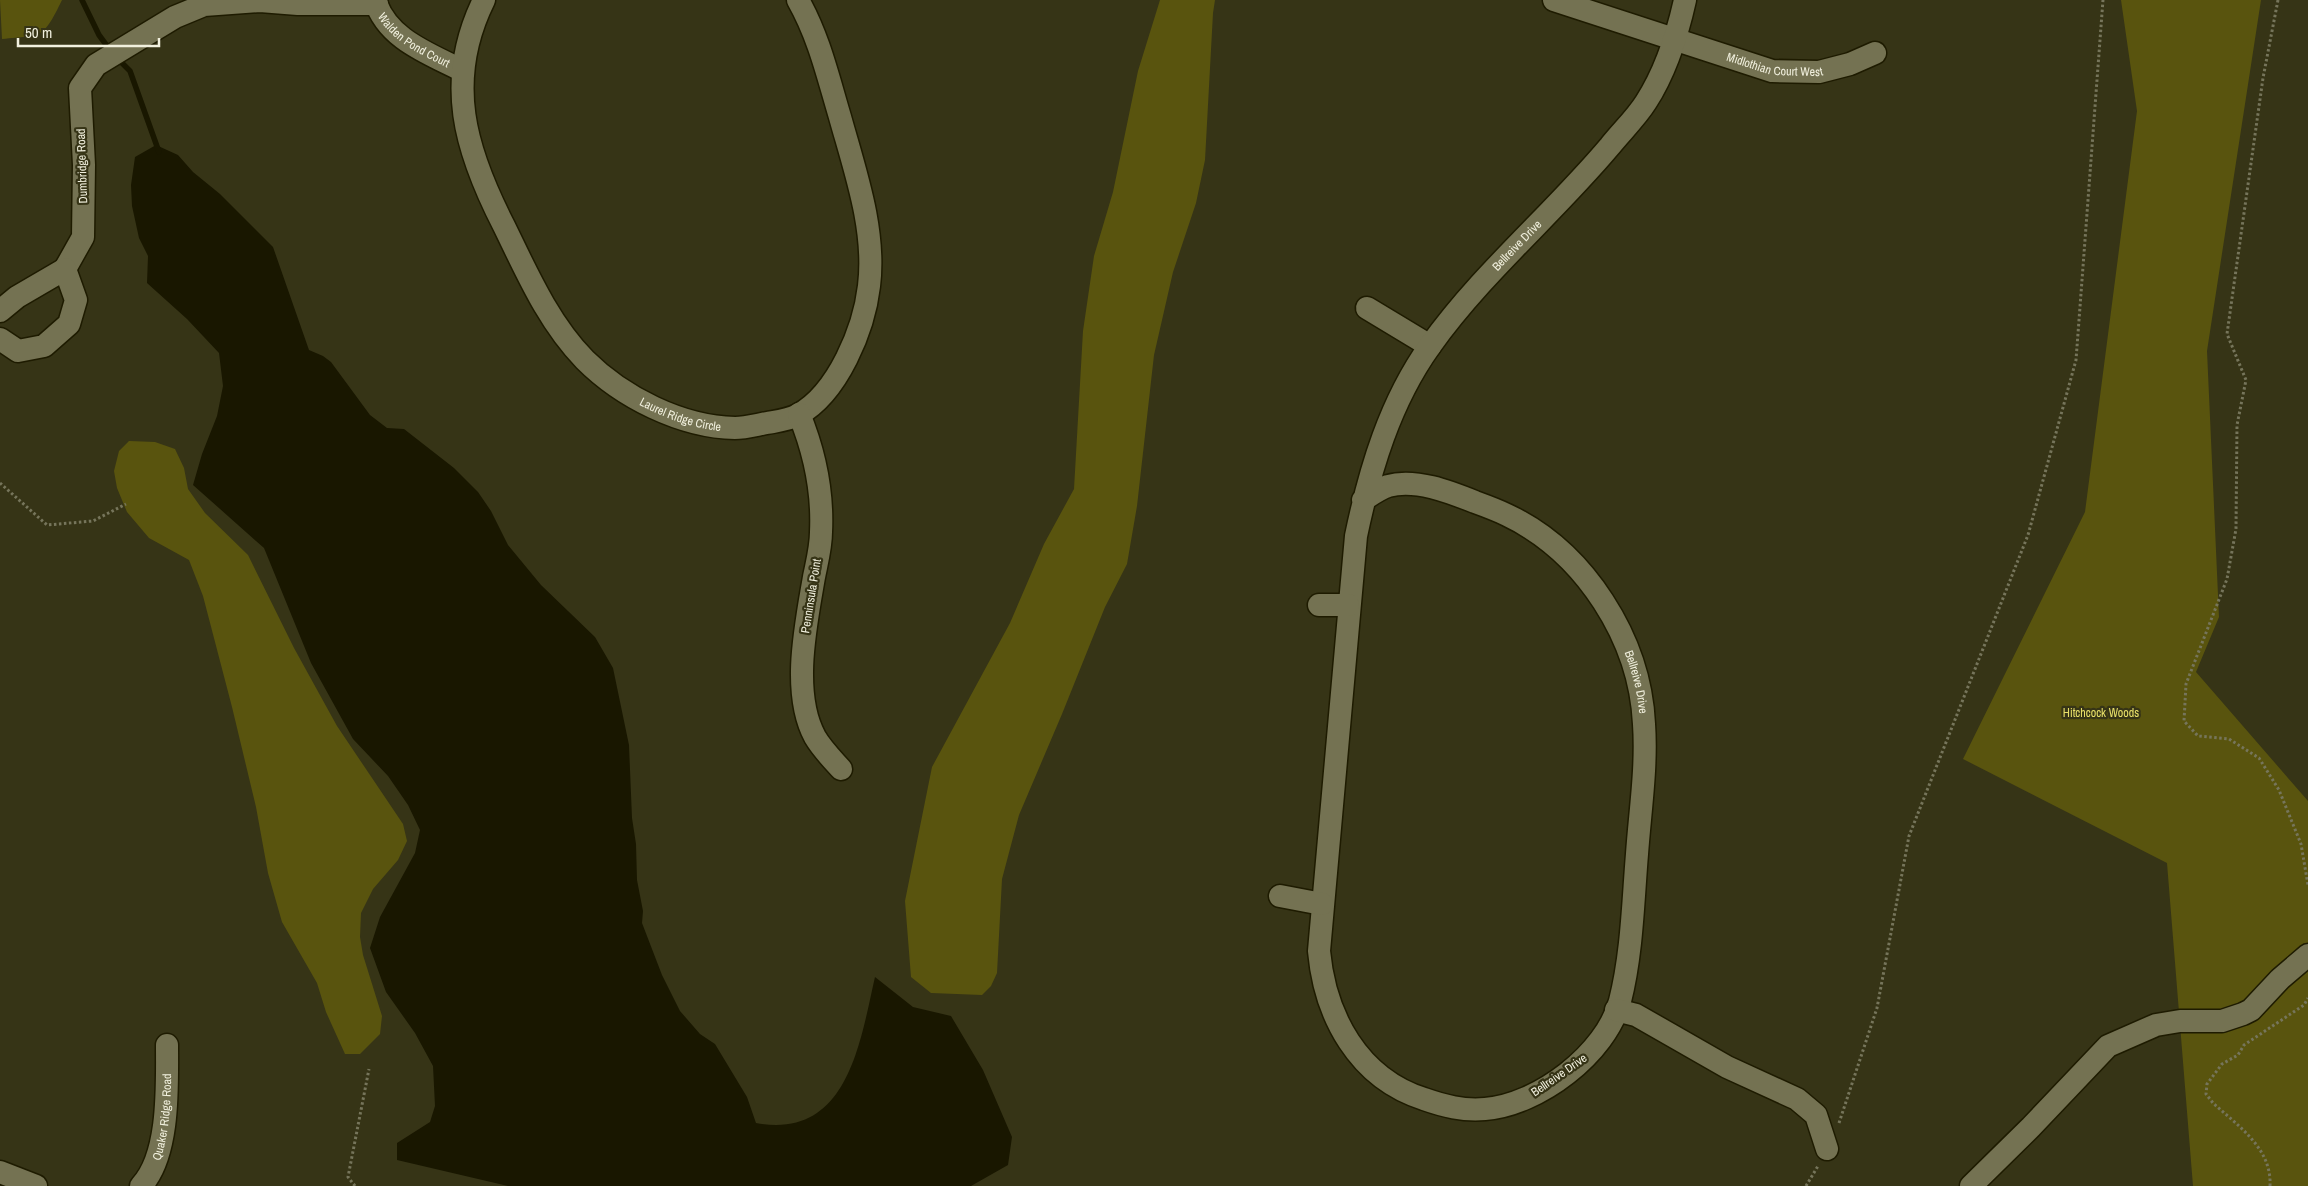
<svg xmlns="http://www.w3.org/2000/svg" width="2308" height="1186" font-family="'Archivo Narrow',sans-serif">
	<style>
		.green { fill: #59540e }
		.water { fill: #191700 }
		.lines { fill: none; stroke-linecap: round; stroke-linejoin: round }
		.stream { stroke: #191700; stroke-width: 5.5 }
		.minor-casing { stroke: #1e1b00; stroke-width: 25 }
		.path { stroke: #76755b; stroke-width: 3; stroke-dasharray: 2.5 2.5; stroke-linecap: butt }
		.minor { stroke: #747252; stroke-width: 22 }
		.labels { text-anchor: middle; stroke-width: 4.5; stroke-linejoin: round; paint-order: stroke }
		.street-label { font-size: 12px; fill: #f1f0de; stroke: #363416 }
		.park-label { font-size: 12px; fill: #e8e068; stroke: #363416 }
	</style>
	<rect width="100%" height="100%" fill="#363416"/>
	<path class="green" d="M0 0H62C43 39 43 35 2 39Z
		M1160 0H1215L1213 13 1205 160 1196 203 1173 272 1154 355 1137 506 1127 564 1105 607 1062 714 1019 815 1002 879 997 973 991 986 982 995 931 993 911 977 905 901 932 767 1010 623 1044 544 1074 489 1083 331 1094 256 1113 192 1138 71Z
		M2121 0H2261L2207 351 2219 617 2196 672 2308 801V1186H2193L2167 863 1963 759 2085 512 2137 111Z
		M129 441 155 442 175 449 184 468 188 489 205 513 248 555 294 648 337 726 403 824 407 841 398 860 373 889 361 913 360 937 363 955 382 1016 380 1034 360 1054H345L326 1012 317 983 282 922 268 873 256 807 232 707 203 596 189 560 149 538 127 512 117 488 114 471 119 451Z"/>
	<path class="water" d="M156 145 178 155 193 172 220 194 273 247 309 350 323 356 331 362 370 415 387 428 404 429 454 468 478 492 491 511 508 545 541 585 595 637 613 668 629 745 632 818 636 844 637 880 643 911 642 923 662 975 680 1011 700 1034 715 1044 747 1097 756 1123C848 1140 860 1042 875 977L913 1007 951 1016 983 1070 1012 1137 1008 1165 971 1186H508L397 1160V1143L430 1122 435 1106 433 1066 415 1033 386 992 370 948 380 917 415 853 420 830 408 805 388 776 353 739 311 663 264 548 193 485 202 454 217 416 223 386 219 353 187 319 147 283 148 256 139 238 132 206 131 185 135 157Z"/>
	<g class="lines">
		<path class="stream" d="M82 0 99 35 110 50
			M116 57 130 71 159 152"/>
		<defs>
			<g id="minor">
				<path id="s1" d="M375 0C387 39 428 53 461 70"/>
				<path id="s2" d="M484 0C444 81 465 150 504 226 527 273 548 322 585 360 622 397 681 427 735 428 745 428 756 425 767 423 778 421 788 420 798 415 838 393 864 329 869 286 876 230 855 171 840 117 828 77 819 37 798 0"/>
				<path id="s3" d="M1554 0 1772 71 1819 72 1850 64 1875 53"/>
				<path d="M65 269 83 237 84 165 80 88 96 65 175 17 204 5 260 1 298 4H377"/>
				<path d="M1367 308 1430 346"/>
				<path d="M0 311 17 297 65 269 76 300 69 324 44 346 18 351 0 339"/>
				<path d="M799 414C815 453 823 490 821 532 821 547 817 562 814 577 806 624 791 693 815 737 822 749 832 759 841 769"/>
				<path id="s4" d="M1363 500C1371 495 1379 489 1388 486 1415 478 1450 492 1475 502 1486 506 1497 510 1507 515 1585 552 1640 639 1644 724 1647 767 1640 811 1637 854 1633 902 1632 954 1620 1001 1606 1054 1538 1105 1485 1109 1463 1111 1444 1106 1424 1099 1358 1078 1325 1016 1319 951L1356 536C1370 469 1390 402 1430 346 1482 273 1552 215 1610 146 1621 132 1636 118 1646 102 1666 71 1677 36 1685 0"/>
				<path d="M1319 605H1348"/>
				<path d="M1280 896 1322 904"/>
				<path d="M1616 1010 1636 1015 1727 1067 1797 1099 1816 1115 1827 1149"/>
				<path d="M0 1172 36 1186"/>
				<path id="s5" d="M141 1186C170 1155 167 1085 167 1045"/>
				<path d="M1971 1186 2031 1127 2108 1046 2156 1025 2180 1021H2222L2243 1014 2251 1010 2280 979 2308 955"/>
			</g>
		</defs>
		<use href="#minor" class="minor-casing"/>
		<path class="path" d="M2278 0 2263 78 2227 334 2246 380 2237 425 2236 529 2227 579 2186 684 2184 721 2198 736 2229 739 2259 758 2279 790 2301 844 2308 885
			M0 483 47 525 93 521 126 504
			M1839 1123 1877 1008 1909 836 2028 535 2076 360 2103 0
			M355 1186 348 1177 369 1069
			M1806 1186 1818 1166
			M2270 1186C2272 1148 2238 1126 2213 1103L2206 1094 2207 1084 2222 1064 2238 1055 2244 1045 2304 1005 2308 998"/>
		<use href="#minor" class="minor"/>
	</g>
	<g class="labels">
		<g class="street-label">
			<text dy="4" stroke="none"><textPath href="#s1" startOffset="58">Walden Pond Court</textPath></text>
			<text dy="4" stroke="none"><textPath href="#s3" startOffset="231">Midlothian Court West</textPath></text>
			<text transform="translate(82 166) rotate(-92)" y="4">Dumbridge Road</text>
			<text dy="4" stroke="none"><textPath href="#s4" startOffset="1885">Bellreive Drive</textPath></text>
			<text dy="4" stroke="none"><textPath href="#s2" startOffset="506">Laurel Ridge Circle</textPath></text>
			<text transform="translate(811 596) rotate(-81)" y="4">Penninsula Point</text>
			<text dy="4" stroke="none"><textPath href="#s4" startOffset="372">Bellreive Drive</textPath></text>
			<text transform="translate(1559 1075) rotate(-35)" y="4">Bellreive Drive</text>
			<text dy="4" stroke="none"><textPath href="#s5" startOffset="74">Quaker Ridge Road</textPath></text>
		</g>
		<g class="park-label">
			<text x="2101" y="717">Hitchcock Woods</text>
		</g>
	</g>
	<path d="M18 38v8h141v-8" fill="none" stroke="#f1f0de" stroke-width="2.5"/>
	<text x="25" y="38" font-size="15" fill="#f1f0de" stroke="#363416" stroke-width="4" paint-order="stroke">50 m</text>
</svg>
